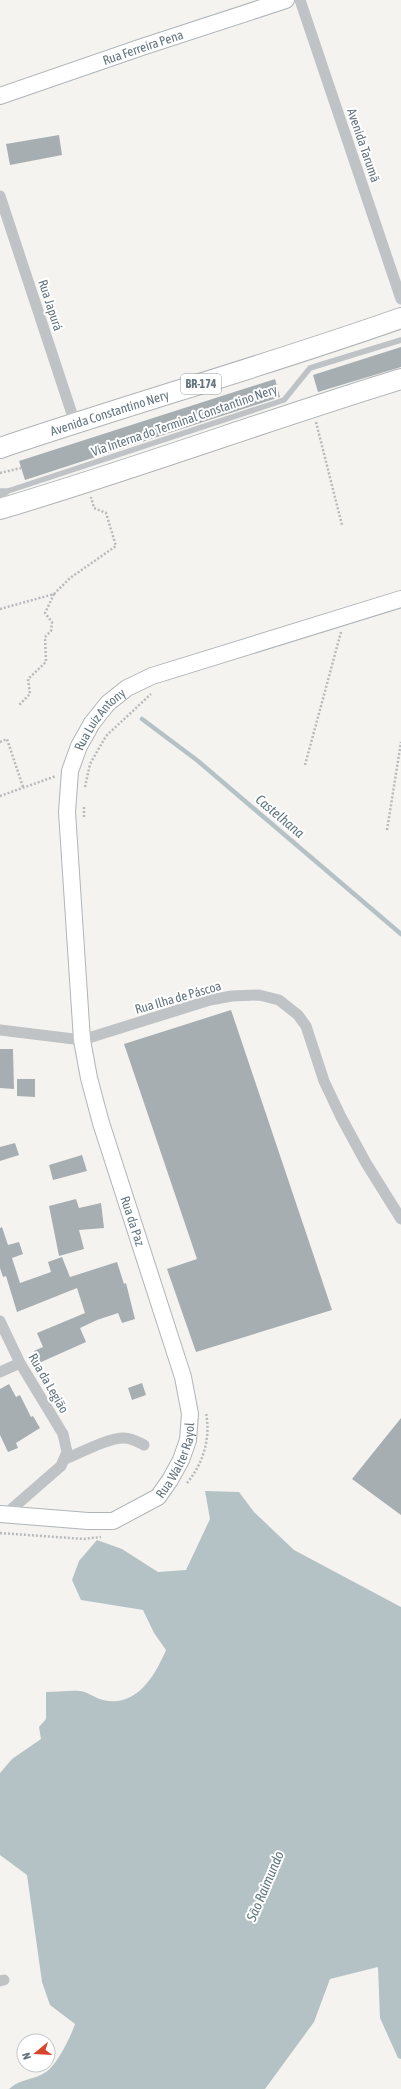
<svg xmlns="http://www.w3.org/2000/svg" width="401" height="2089" font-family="'Asap Condensed',sans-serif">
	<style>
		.water { fill: #b5c2c5 }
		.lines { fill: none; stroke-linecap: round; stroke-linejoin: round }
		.stream { stroke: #b5c2c5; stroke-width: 4.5 }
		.building { fill: #a6aeb2 }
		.secondary-casing { stroke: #afb5b8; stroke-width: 18 }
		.highway-casing { stroke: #b0b4b6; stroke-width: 22 }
		.path { stroke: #b7babc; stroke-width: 2.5; stroke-dasharray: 2 2; stroke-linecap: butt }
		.lane { stroke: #bfc3c6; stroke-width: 5.5 }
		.street { stroke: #bfc3c6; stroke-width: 11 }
		.secondary { stroke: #fff; stroke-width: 16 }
		.highway { stroke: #fff; stroke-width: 20 }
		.labels { text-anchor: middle; stroke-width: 4; stroke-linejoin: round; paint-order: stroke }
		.shield { fill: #fff; stroke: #929ea5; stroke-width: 1 }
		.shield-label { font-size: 12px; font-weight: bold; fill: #64757f }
		.street-label { font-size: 13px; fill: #64757f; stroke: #fff }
		.water-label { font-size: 14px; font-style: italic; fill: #60777d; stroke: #fff }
	</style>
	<rect width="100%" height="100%" fill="#f4f3f0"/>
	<path class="water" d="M205 1491 239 1492 254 1512 294 1550 401 1607V2059L398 2058 380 2018 378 1967 330 1979 314 2022 265 2089H9C21 2078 35 2080 46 2072 57 2065 71 2036 75 2024L50 2005 42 1982 27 1875 0 1855V1773L12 1759 41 1739 39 1727 46 1719V1692C57 1692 69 1690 80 1691 88 1692 95 1698 103 1700 136 1708 155 1676 166 1650L154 1633 143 1610 81 1600 72 1580 79 1561 97 1540 122 1549 158 1572 186 1570 210 1519Z"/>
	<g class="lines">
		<path class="stream" d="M142 719 198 761 401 934"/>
	</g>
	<path class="building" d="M59 135 62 155 10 165 6 144Z
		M401 347V367L318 392 313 375Z
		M275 379 280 397 25 480 19 461Z
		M231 1010 332 1310 196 1352 167 1269 197 1259 124 1044Z
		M0 1049H13L14 1089 0 1088Z
		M17 1079H35V1097L17 1096Z
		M15 1143 19 1155 0 1161V1147Z
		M82 1155 87 1171 53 1180 49 1165Z
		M76 1199 79 1208 101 1203 104 1228 79 1230 84 1249 59 1256 49 1206Z
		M2 1227 8 1245 19 1242 23 1254 12 1258 20 1283 51 1272 48 1262 62 1257 70 1277 117 1262 124 1284 126 1283 135 1319 122 1323 118 1313 97 1320 80 1328 86 1342 39 1363 34 1351 43 1347 37 1333 85 1313 77 1288 17 1312 6 1276 3 1277 0 1268V1228Z
		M142 1383 146 1395 132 1400 128 1388Z
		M9 1384 16 1397 20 1395 31 1417 33 1416 40 1428 16 1443 18 1448 8 1452 0 1435V1389Z
		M401 1418V1515L352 1479Z"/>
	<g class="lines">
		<defs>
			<g id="secondary">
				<path id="s1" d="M0 96 142 47 286 0"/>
				<path id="s2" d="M0 1514 88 1521H113L158 1497 170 1480 181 1460 188 1440 190 1414 183 1377 101 1123 89 1078 82 1040 67 812 70 771 79 746 92 723 108 703 127 688 152 676 401 599"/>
			</g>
			<g id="highway">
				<path id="s3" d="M0 448C133 403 268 365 401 318"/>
				<path d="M0 509C135 469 267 420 401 379"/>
			</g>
		</defs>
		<use href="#secondary" class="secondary-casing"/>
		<use href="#highway" class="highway-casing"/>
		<path class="path" d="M316 422 342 525
			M0 473 21 468
			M54 594 70 578 116 546 106 513 94 508 91 497
			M0 609 54 594 45 613 52 622 51 631 45 637 46 662 28 679 30 694 19 705
			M0 742 7 739 23 787
			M305 765 341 632
			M85 787 90 764 106 736 151 694
			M0 796 56 776
			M84 817V806
			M387 830 401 742
			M187 1483C203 1464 211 1438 206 1413
			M0 1533 84 1539 101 1537"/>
		<path class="lane" d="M0 491H8L284 400 310 368 401 340
			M0 497 8 491"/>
		<path class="street" d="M300 0 401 299
			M0 196 75 423
			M0 1030 82 1040 210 1000 232 996 259 995 279 1000 298 1015 306 1026 324 1081 341 1117 366 1163 401 1219
			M0 1321 20 1363 63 1434 67 1452 61 1466 7 1513
			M0 1372 20 1363
			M65 1459C81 1453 107 1438 124 1438 132 1438 138 1442 144 1445
			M0 1981 4 1980"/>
		<use href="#secondary" class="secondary"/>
		<use href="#highway" class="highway"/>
	</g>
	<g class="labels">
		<rect class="shield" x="181" y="374" width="40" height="20" rx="3"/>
		<g class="shield-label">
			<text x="201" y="388">BR-174</text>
		</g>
		<g class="street-label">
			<text dy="5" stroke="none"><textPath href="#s1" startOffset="151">Rua Ferreira Pena</textPath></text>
			<text transform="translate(364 145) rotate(71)" y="5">Avenida Tarumã</text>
			<text transform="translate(51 305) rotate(72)" y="5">Rua Japurá</text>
			<text dy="5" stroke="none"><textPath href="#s3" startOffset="115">Avenida Constantino Nery</textPath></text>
			<text transform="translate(184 420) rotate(-19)" y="5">Via Interna do Terminal Constantino Nery</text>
			<text dy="5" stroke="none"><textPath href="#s2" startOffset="975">Rua Luiz Antony</textPath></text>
			<text transform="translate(178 997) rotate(-16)" y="5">Rua Ilha de Páscoa</text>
			<text transform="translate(133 1221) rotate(72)" y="5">Rua da Paz</text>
			<text transform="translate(49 1383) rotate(60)" y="5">Rua da Legião</text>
			<text dy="5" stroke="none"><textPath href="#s2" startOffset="206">Rua Walter Rayol</textPath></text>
		</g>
		<g class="water-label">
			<text transform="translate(280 816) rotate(40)" y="5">Castelhana</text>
			<text transform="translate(265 1886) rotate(-67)" y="5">São Raimundo</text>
		</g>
	</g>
	<g transform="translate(36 2053) rotate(252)"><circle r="19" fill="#ffffff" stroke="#c1c8cc"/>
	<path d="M0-3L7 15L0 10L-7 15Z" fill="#d8452b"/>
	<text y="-6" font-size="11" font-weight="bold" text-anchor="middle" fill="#64757f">N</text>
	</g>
</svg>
